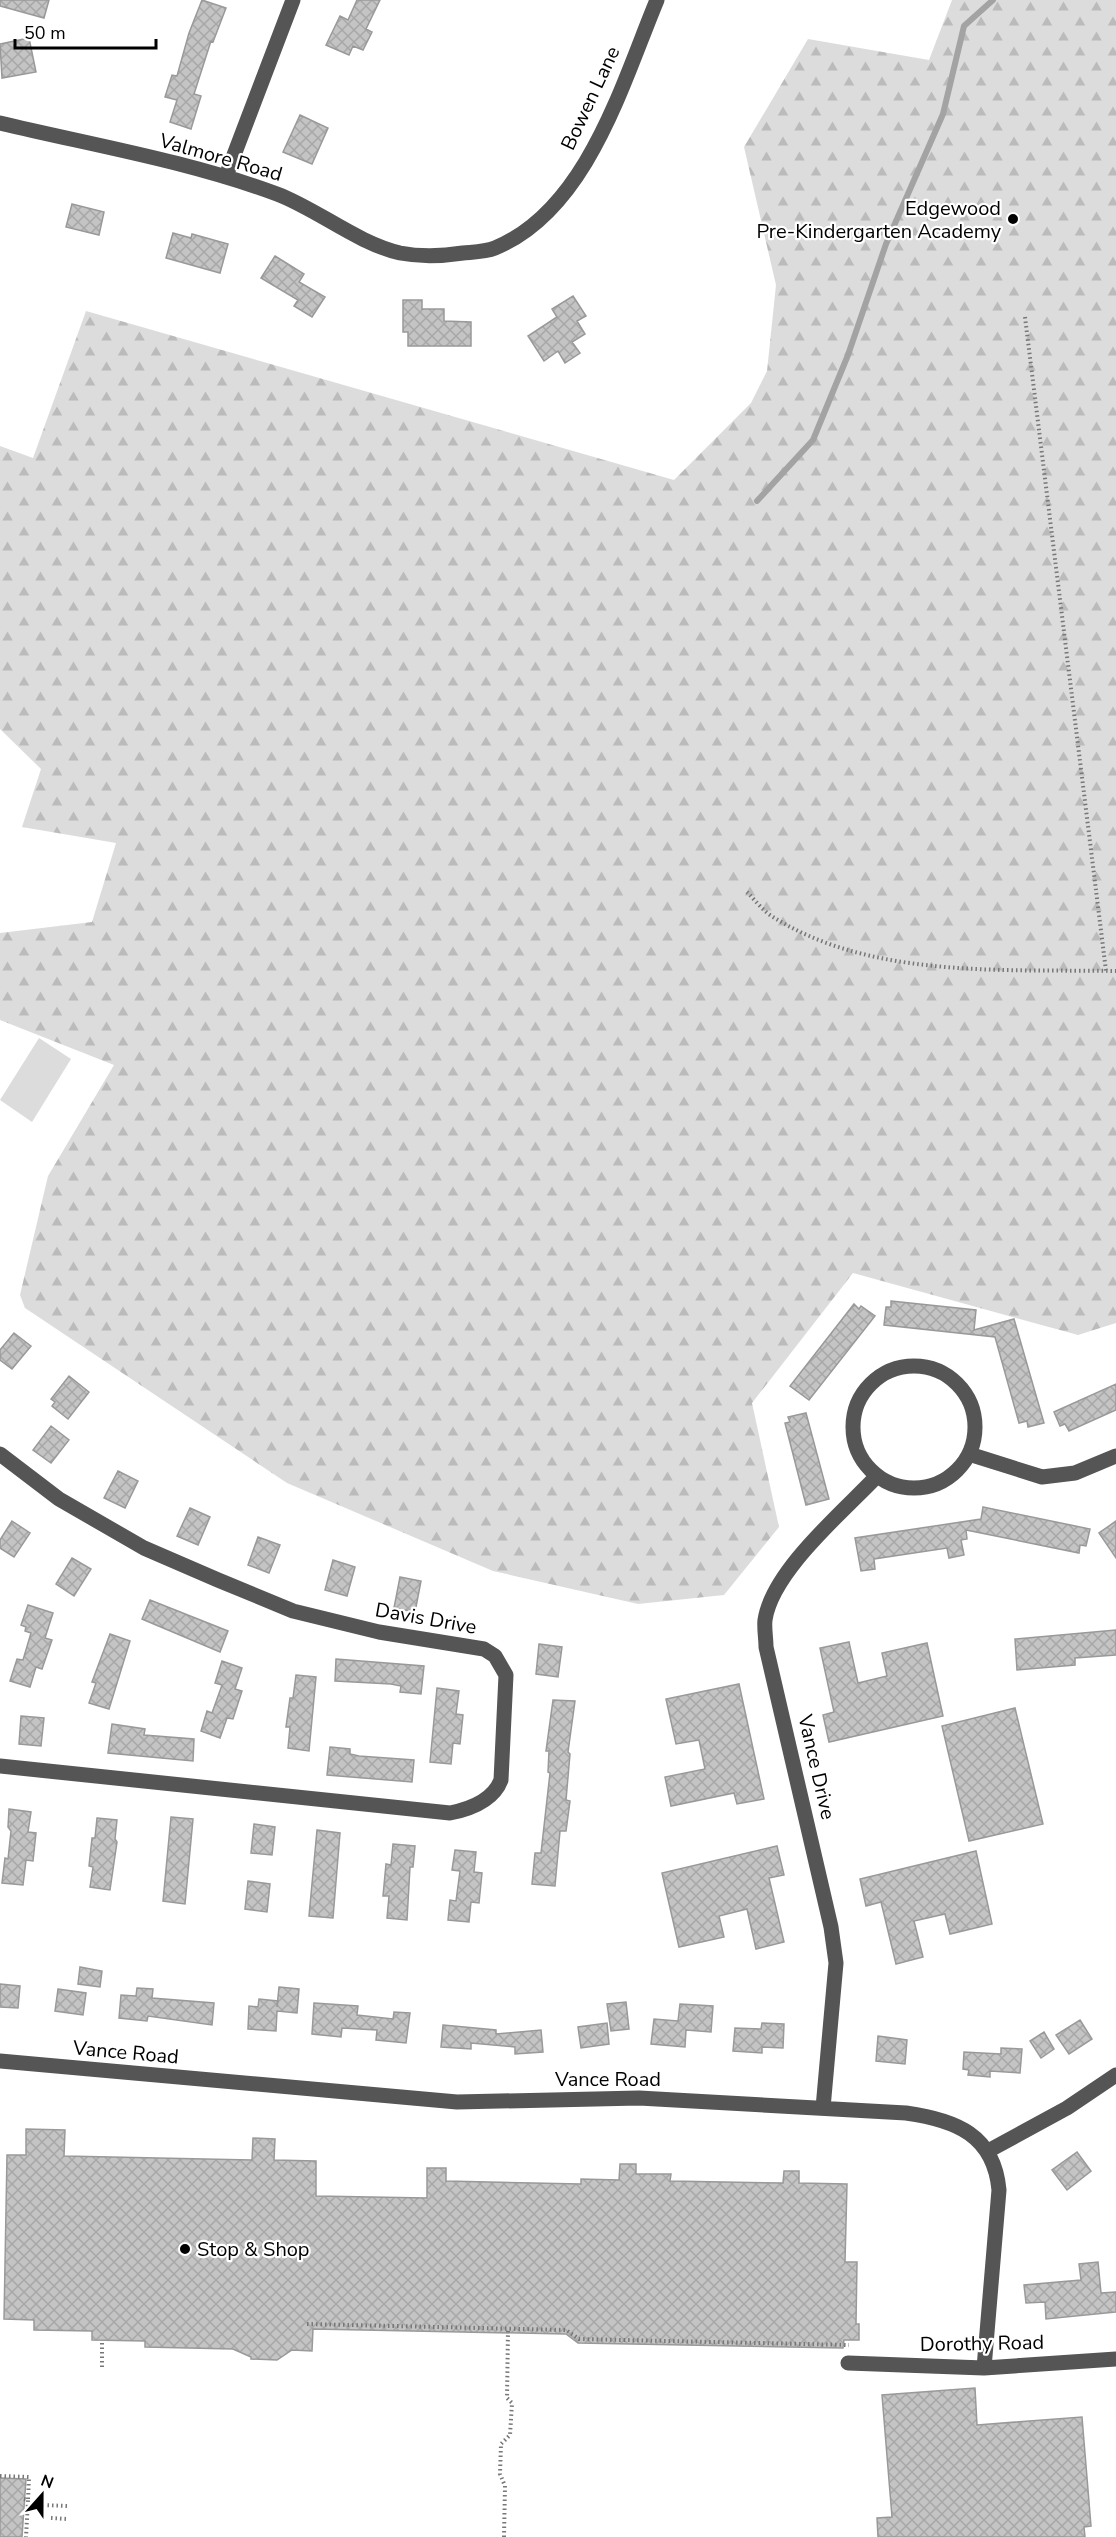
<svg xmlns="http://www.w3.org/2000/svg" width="1116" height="2537" font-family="'Nunito Sans',sans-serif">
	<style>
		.forest { fill: url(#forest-firs) }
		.pitch { fill: #dcdcdc }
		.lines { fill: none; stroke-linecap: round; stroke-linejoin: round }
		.stream { stroke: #a3a3a3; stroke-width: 6 }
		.building { fill: url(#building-cross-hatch); stroke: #999; stroke-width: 1.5 }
		.path { stroke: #777; stroke-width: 4; stroke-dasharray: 1.5 3; stroke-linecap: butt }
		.minor { stroke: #555; stroke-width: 15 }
		.poi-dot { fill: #000; stroke: #fff; stroke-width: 2 }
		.labels { text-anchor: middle; stroke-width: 4.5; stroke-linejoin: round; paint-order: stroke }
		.street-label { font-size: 20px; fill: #000; stroke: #fff }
		.poi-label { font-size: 20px; fill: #000; stroke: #fff; text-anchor: end }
	</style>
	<defs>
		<pattern id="forest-firs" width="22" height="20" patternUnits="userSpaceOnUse" patternTransform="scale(1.5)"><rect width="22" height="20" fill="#dcdcdc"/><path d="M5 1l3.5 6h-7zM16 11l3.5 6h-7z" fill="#bbb"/></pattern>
		<pattern id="building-cross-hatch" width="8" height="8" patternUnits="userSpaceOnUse" patternTransform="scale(1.5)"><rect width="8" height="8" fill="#c4c4c4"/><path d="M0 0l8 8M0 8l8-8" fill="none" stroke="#a7a7a7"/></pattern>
	</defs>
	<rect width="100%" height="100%" fill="#fff"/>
	<path class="forest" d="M952 0H1116V1323L1078 1335 853 1273 752 1403 779 1527 724 1595 638 1604 493 1571 287 1483 25 1308 20 1295 48 1176 114 1065 0 1020V933L92 922 116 843 22 827 41 769 0 729V446L33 458 86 311 674 480 751 403 767 371 776 285 744 147 808 39 929 60Z"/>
	<path class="pitch" d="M39 1038 71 1059 32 1122 0 1100Z"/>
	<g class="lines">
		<path class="stream" d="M757 501 813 440 848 355 886 244 943 114 964 26 993 0"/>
	</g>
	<path class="building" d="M0 0H49L44 18 0 6Z
		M202 0 226 8 213 42 211 41 194 94 201 96 191 129 170 122 177 100 165 97 172 75 177 76 189 33Z
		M357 0H380L366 29 372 32 363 50 353 46 349 55 326 45 340 16 348 20Z
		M29 38 36 72 2 78 0 44Z
		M300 115 328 128 312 164 283 152Z
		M72 204 104 212 99 235 66 227Z
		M173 233 191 238 192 234 228 244 220 273 166 258Z
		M275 256 304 274 299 282 325 297 312 317 294 306 298 300 261 278Z
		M573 296 586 316 577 321 585 334 572 342 580 353 565 363 558 351 544 361 528 336 557 317 552 309Z
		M403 300H422V309H444V321L471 322V346H408V332H403Z
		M891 1301 976 1310 974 1330 1014 1319 1044 1423 1028 1427 1027 1421 1019 1423 995 1337 884 1325 886 1307H891Z
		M854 1304 859 1309 861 1306 875 1316 809 1400 790 1386Z
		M14 1333 31 1346 12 1369 0 1360V1350Z
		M69 1376 89 1392 68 1419 52 1406 55 1402 51 1399Z
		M1116 1384V1410L1069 1431 1065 1424 1060 1426 1054 1412Z
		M806 1413 829 1499 806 1505 785 1423 790 1422 788 1417Z
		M51 1426 69 1440 51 1463 33 1450Z
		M118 1471 138 1481 125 1508 104 1498Z
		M983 1507 1090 1529 1086 1546 1080 1545 1079 1553 966 1530 967 1539 961 1540 964 1555 949 1558 947 1548 874 1559 875 1569 861 1571 855 1538 981 1519Z
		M190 1508 210 1517 198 1545 177 1536Z
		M12 1521 30 1533 14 1557 0 1548V1540Z
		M1116 1521V1558L1099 1533Z
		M258 1537 280 1545 269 1573 248 1565Z
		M72 1558 91 1569 74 1596 56 1584Z
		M333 1560 355 1567 347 1596 325 1590Z
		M400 1577 421 1581 415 1612 394 1608Z
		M150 1600 228 1631 220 1652 142 1619Z
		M28 1605 53 1613 45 1638 52 1640 42 1669 36 1667 30 1687 10 1681 17 1659 23 1660 31 1633 25 1631 26 1627 21 1625Z
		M1116 1630V1655L1075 1658V1665L1017 1670 1015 1639Z
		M110 1634 130 1641 109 1709 89 1703 96 1683 92 1682Z
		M849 1642 858 1683 887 1676 882 1653 927 1643 943 1716 829 1742 823 1715 834 1712 820 1648Z
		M539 1644 562 1647 558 1677 536 1674Z
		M336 1659 424 1666 421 1694 400 1692 401 1686 391 1684 335 1681Z
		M222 1661 242 1668 235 1689 242 1691 233 1719 227 1718 220 1738 201 1731 207 1711 212 1713 222 1685 215 1683Z
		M296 1675 316 1677 309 1751 288 1748 290 1727H286L290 1698H293Z
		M739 1684 764 1799 737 1804 734 1793 671 1806 665 1777 705 1769 699 1740 676 1744 666 1699Z
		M437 1688 459 1691 456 1714 463 1715 460 1744 453 1743 451 1764 430 1762Z
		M553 1700 575 1701 568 1752 570 1754 566 1800 570 1801 566 1831H560L555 1886 532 1884 535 1853H541L550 1773 548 1772 549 1751H546Z
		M1015 1708 1043 1824 969 1841 942 1726Z
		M21 1716 44 1718 41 1746 19 1744Z
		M112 1724 145 1729 144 1735 194 1739 193 1761 108 1753Z
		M330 1747 350 1749V1754L359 1756 414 1760 412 1782 327 1775Z
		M9 1809 31 1812 28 1832 36 1833 33 1861 26 1860 23 1885 2 1883 5 1858 8 1859 11 1831 8 1827Z
		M171 1817 193 1819 185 1904 163 1901Z
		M97 1818 117 1820 115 1839 117 1842 110 1890 90 1887 93 1867 89 1866 92 1838H95Z
		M254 1824 275 1827 272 1855 251 1853Z
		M317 1830 340 1833 333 1918 309 1916Z
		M393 1844 415 1846 413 1867H410L407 1920 387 1918 389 1896H383L386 1864 391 1865Z
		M777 1846 784 1875 769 1878 784 1942 756 1949 747 1909 719 1916 724 1937 679 1947 662 1873Z
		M455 1850 476 1852 474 1872 482 1873 479 1903 471 1902 469 1922 448 1920 450 1900 456 1901 460 1871 452 1870Z
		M976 1851 992 1924 950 1934 945 1914 914 1921 923 1957 896 1964 881 1902 866 1906 860 1879Z
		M248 1881 270 1884 267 1912 245 1909Z
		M80 1967 102 1971 100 1987 78 1984Z
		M0 1984 20 1986 18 2008 0 2007Z
		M279 1987 299 1989 297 2013 277 2011 276 2031 248 2029 249 2006 258 2007 259 1999 278 2001 277 2007Z
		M137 1988 153 1989 152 1998 214 2003 212 2025 148 2016 147 2021 119 2018 121 1995 136 1996Z
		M58 1989 86 1993 83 2015 55 2011Z
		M626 2002 629 2029 611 2031 607 2004Z
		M314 2003 358 2006 357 2015 393 2019 394 2012 410 2013 406 2043 376 2040 377 2030 342 2028 341 2037 312 2034Z
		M680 2004 713 2006 711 2032 686 2030 685 2047 651 2044 654 2019 678 2021Z
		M1080 2020 1092 2039 1069 2054 1056 2035Z
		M607 2023 609 2044 581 2048 578 2027Z
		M762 2023 784 2024 783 2048 762 2047V2053L733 2051 735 2028 761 2029Z
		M443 2025 496 2030V2034L541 2030 543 2052 515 2054V2047L471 2043V2049L441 2047Z
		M1044 2032 1054 2049 1041 2058 1030 2041Z
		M878 2036 907 2040 905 2064 876 2061Z
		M1001 2048 1022 2049 1020 2073 990 2071V2077L968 2075 969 2070 963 2069 964 2052 1001 2054Z
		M26 2129 65 2130 64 2156 252 2160 253 2138 275 2139 274 2160 316 2161V2196L427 2198V2168H446V2181L581 2184V2179L619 2180 620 2164H636V2174H671L670 2181 783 2183 784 2171H799V2183L847 2184 845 2262H857L856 2324H859V2340H844L843 2348 578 2343 566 2334 313 2329 312 2351 292 2350 277 2360 251 2359V2357L233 2349 145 2347V2341L92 2340V2331L34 2330V2320L4 2319 7 2155H26Z
		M1077 2152 1091 2171 1067 2190 1052 2170Z
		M1098 2262 1101 2293 1116 2292V2312L1046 2319 1045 2302 1026 2303 1024 2285 1081 2280 1079 2264Z
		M975 2388 977 2425 1082 2417 1091 2526 1084 2527 1085 2537H878L877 2518 892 2517 882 2395Z
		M0 2478 26 2479 22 2537H0Z"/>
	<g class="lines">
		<path class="path" d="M1025 317 1106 971
			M747 892C755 900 763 911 773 917 872 979 1004 969 1116 971
			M307 2324 566 2330 579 2339 849 2345
			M102 2367V2340
			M0 2476 29 2477 28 2500
			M24 2499 28 2500 26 2537
			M43 2505 67 2506
			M51 2518 67 2519
			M504 2537 505 2486 500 2474 501 2444 510 2435 512 2403 507 2398 508 2329"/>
		<path class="minor" d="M0 123C92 145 188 161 277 194 317 209 357 243 400 253 421 257 443 256 463 253 473 252 485 252 495 248 587 210 622 84 657 0
			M226 176 293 0
			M853 1427a61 61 0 1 1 122 0a61 61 0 1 1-122 0Z
			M0 1454 59 1499 144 1548 218 1580 293 1611 379 1632 484 1649 495 1656 506 1675 501 1780C493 1801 470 1809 450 1813L0 1766
			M969 1454 1042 1477 1075 1473 1116 1456
			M0 2061 457 2102 639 2098 906 2113C956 2120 994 2135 999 2190L984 2368
			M823 2108 836 1963 831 1927 766 1647C766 1638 764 1628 765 1620 772 1571 844 1511 877 1476
			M988 2151 1067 2108 1116 2075
			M848 2363 984 2368 1116 2359"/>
	</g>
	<g class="poi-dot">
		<circle cx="1013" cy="219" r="6"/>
		<circle cx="185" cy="2249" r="6"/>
	</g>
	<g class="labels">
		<g class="street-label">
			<text transform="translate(590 98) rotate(-65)" y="7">Bowen Lane</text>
			<text transform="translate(221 157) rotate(16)" y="7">Valmore Road</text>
			<text transform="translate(426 1618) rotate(10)" y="7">Davis Drive</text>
			<text transform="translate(817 1767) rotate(77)" y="7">Vance Drive</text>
			<text transform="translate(126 2052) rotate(5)" y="7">Vance Road</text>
			<text x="608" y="2086">Vance Road</text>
			<text transform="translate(982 2343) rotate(-1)" y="7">Dorothy Road</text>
		</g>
		<g class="poi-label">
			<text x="1001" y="215">Edgewood<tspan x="1001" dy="23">Pre-Kindergarten Academy</tspan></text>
			<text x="197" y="2256" text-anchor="start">Stop &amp; Shop</text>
		</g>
	</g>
	<g transform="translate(42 2495) rotate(21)" stroke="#ffffff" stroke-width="4.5" paint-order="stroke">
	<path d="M0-4.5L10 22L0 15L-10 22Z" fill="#000000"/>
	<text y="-9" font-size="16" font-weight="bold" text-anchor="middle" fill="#000000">N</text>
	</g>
	<path d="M15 39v9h141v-9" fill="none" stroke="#000000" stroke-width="3"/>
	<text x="24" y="39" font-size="18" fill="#000000" stroke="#ffffff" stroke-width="4.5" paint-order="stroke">50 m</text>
</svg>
